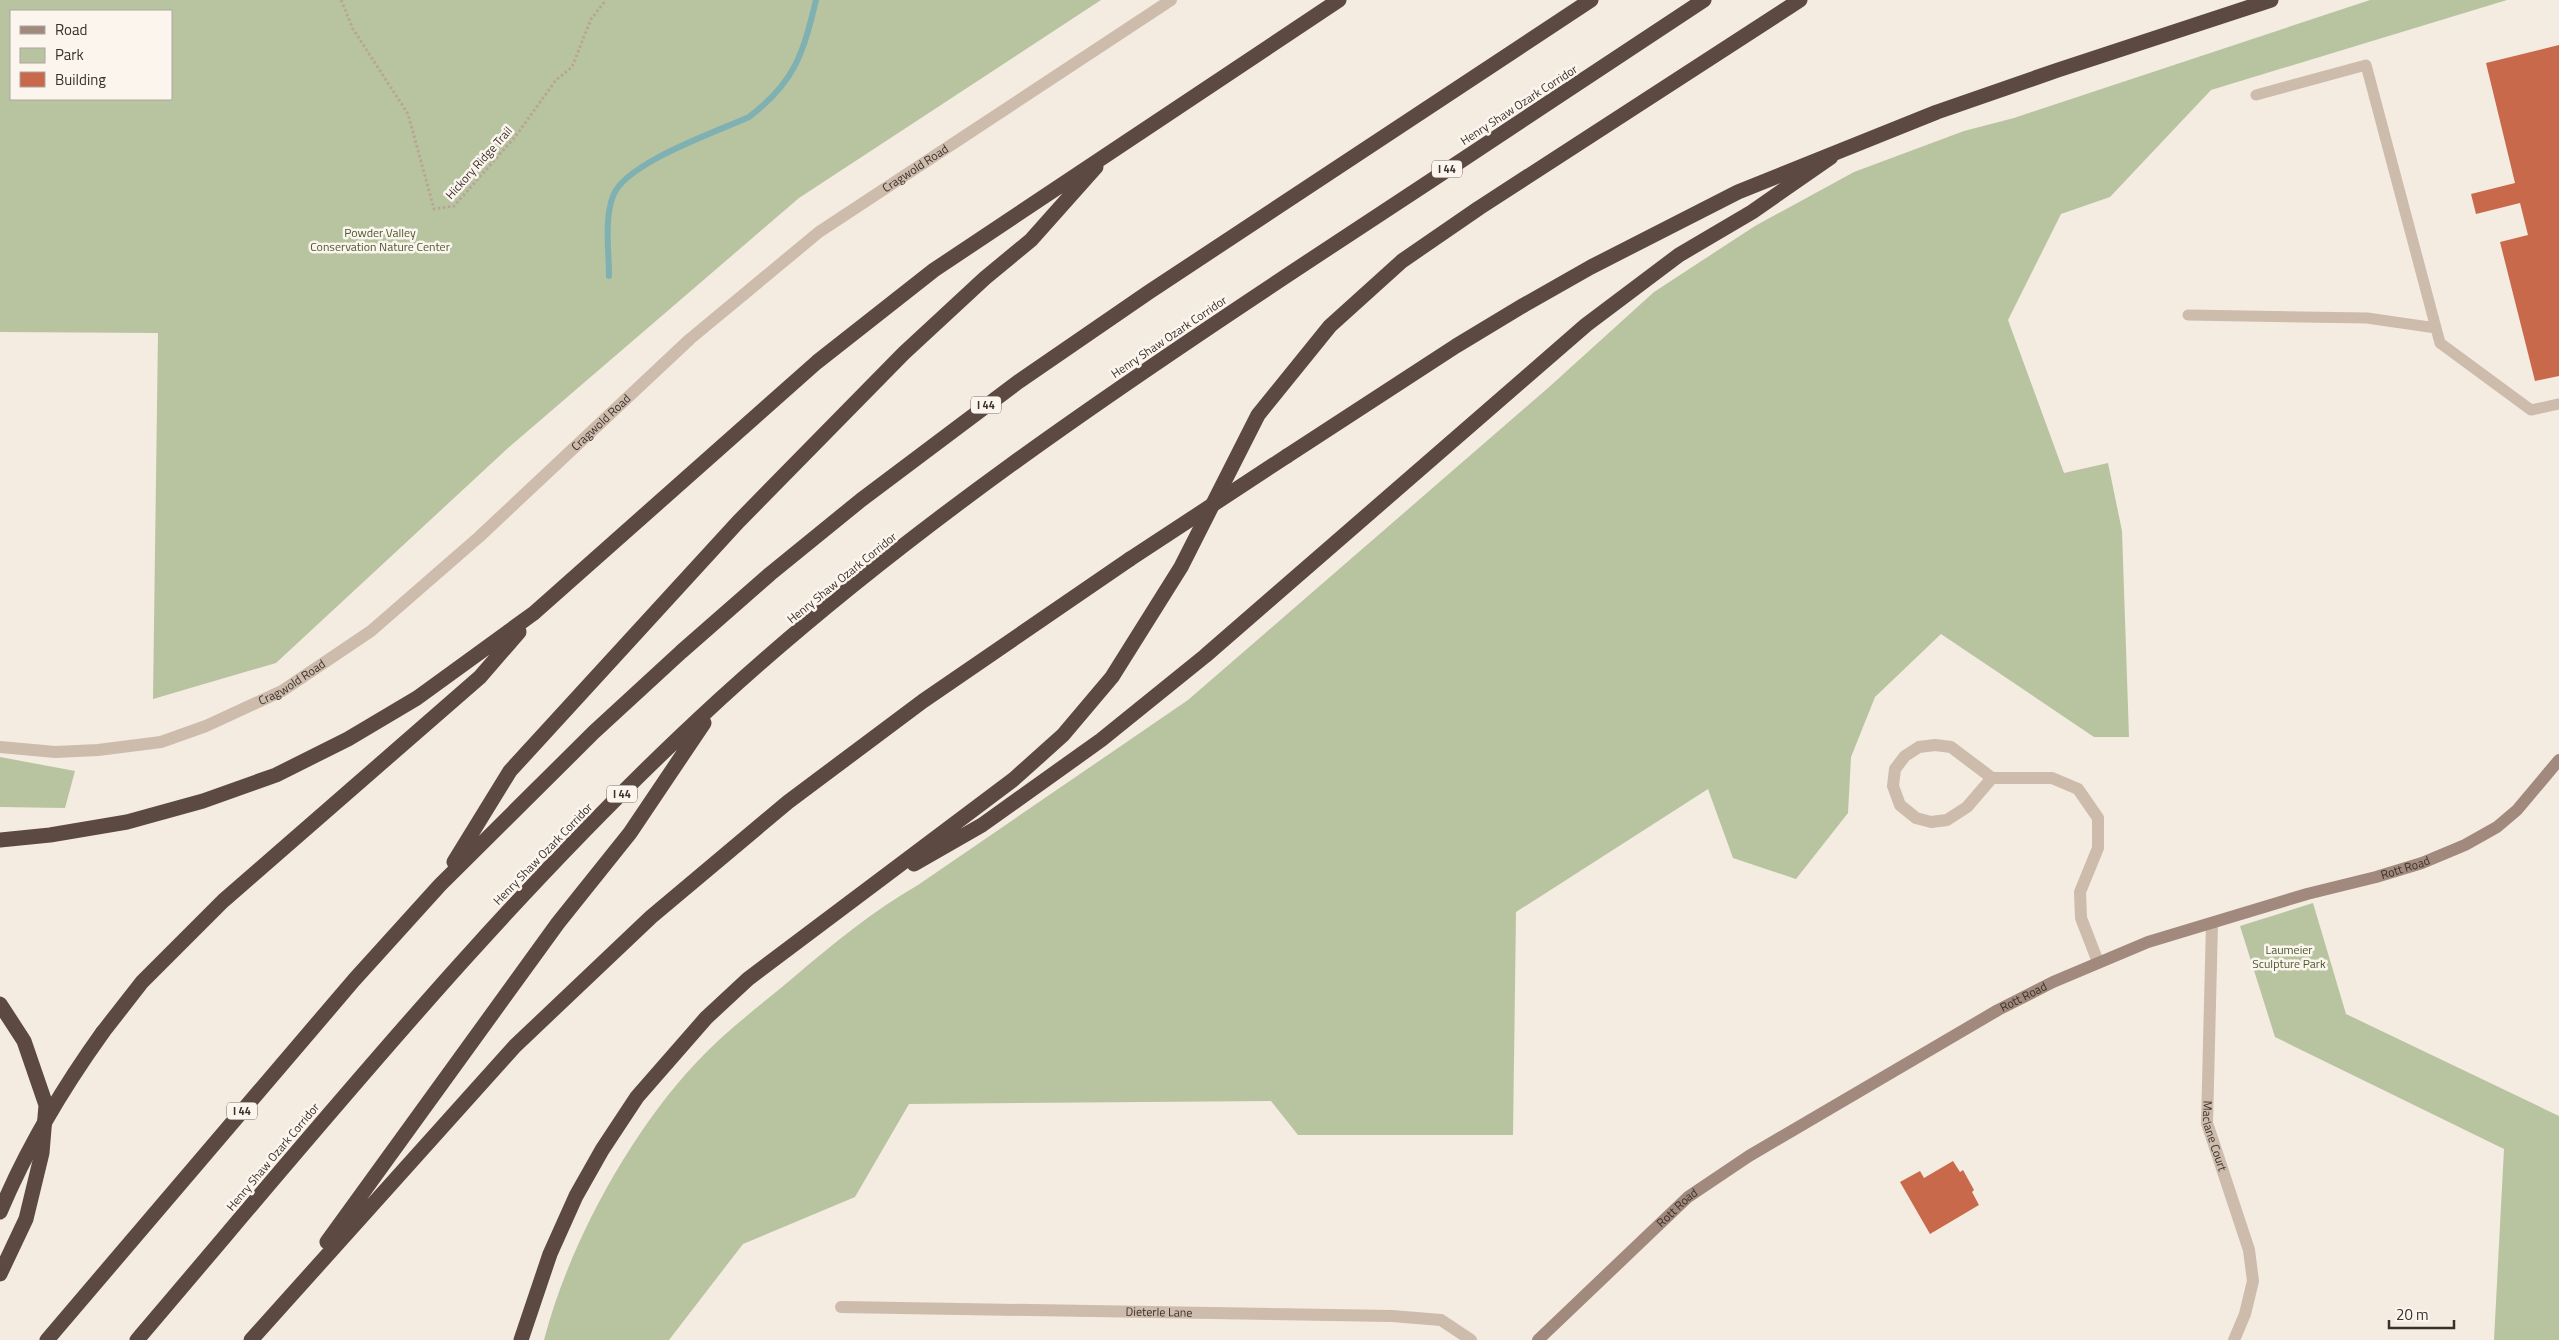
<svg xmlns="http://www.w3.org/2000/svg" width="2559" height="1340" font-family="'Titillium Web',sans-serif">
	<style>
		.green { fill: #b8c4a0; fill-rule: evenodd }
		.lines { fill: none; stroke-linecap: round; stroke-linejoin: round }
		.stream { stroke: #7fb0b2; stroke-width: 6 }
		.building { fill: #c8694b }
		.path { stroke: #b9a596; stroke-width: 3; stroke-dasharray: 2.5 2.5; stroke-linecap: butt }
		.lane { stroke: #cdbbac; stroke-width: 11 }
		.street { stroke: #cdbbac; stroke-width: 12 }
		.secondary { stroke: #a18a7d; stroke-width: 12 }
		.highway { stroke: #5c4a42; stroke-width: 15 }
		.highway-bridge { stroke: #5c4a42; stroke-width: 15 }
		.labels { text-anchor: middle; stroke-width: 5; stroke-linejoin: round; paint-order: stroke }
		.shield { fill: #fbf5ee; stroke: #756b66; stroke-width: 1 }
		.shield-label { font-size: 11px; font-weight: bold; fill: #3b302b }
		.street-label { font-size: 12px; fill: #3b302b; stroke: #fbf5ee }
		.park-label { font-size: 12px; fill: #4a5a2e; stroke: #fbf5ee }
	</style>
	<rect width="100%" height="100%" fill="#f4ebe1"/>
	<path class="green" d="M0 0H1101L799 198 508 448 276 663 153 699 158 333 0 332ZM11 11H171V99H11Z
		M2370 0H2507L2211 90 2110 197 2061 214 2008 320 2064 473 2108 463 2122 531 2129 737H2094L1941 634 1875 697 1851 757 1848 813 1796 879 1733 858 1708 789 1516 912 1513 1135H1298L1271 1101 909 1104 855 1197 743 1244 669 1340H544C568 1247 629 1134 695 1064 724 1032 761 1005 794 977 834 943 873 911 918 885L1188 700 1548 388 1654 292 1755 226 1854 172 1964 131 2014 118Z
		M0 757 75 771 65 808 0 807Z
		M2313 903 2346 1014 2559 1116V1340H2494L2504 1149 2275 1037 2240 926Z"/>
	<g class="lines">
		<path class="stream" d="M609 276C609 251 604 220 613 196 625 163 716 132 749 117 795 82 803 54 816 0"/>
	</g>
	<path class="building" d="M2559 45V376L2535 381 2500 242 2528 235 2520 203 2476 214 2471 194 2515 183 2486 63Z
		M1953 1161 1960 1172 1963 1170 1974 1190 1972 1192 1979 1205 1930 1234 1900 1182 1920 1171 1924 1178Z"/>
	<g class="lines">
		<path class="path" d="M341 0 353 29 408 114 434 209 454 206 515 137 556 80 572 67 591 19 606 0"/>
		<path class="lane" d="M2256 95 2366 65 2436 328
			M2188 315 2367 318 2436 328 2440 343 2531 410 2559 404"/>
		<g class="street">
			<path id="s1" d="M0 747 55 752 98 750 161 742 206 726 282 691 371 631 479 537 690 339 819 232 1171 0"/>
			<path d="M1992 778 1967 807 1947 820 1931 822 1916 818 1900 805 1893 786 1895 769 1905 756 1919 747 1935 745 1951 747 1992 778H2052L2078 789 2098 818V848L2080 892 2081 918 2098 962"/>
			<path id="s2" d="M2212 923 2207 1123 2249 1250 2253 1281 2245 1314 2234 1340"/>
			<path id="s3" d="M841 1307 1392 1316 1441 1320 1471 1340"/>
		</g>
		<path class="secondary" id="s4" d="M1538 1340 1688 1197 1749 1156 1998 1010 2053 982 2148 942 2307 894 2376 877 2422 863 2465 845 2497 827 2517 810 2559 760"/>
		<path class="highway" d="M1287 456 1456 346 1524 305 1591 267 1738 192 1937 112 2058 70 2271 0
			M0 840 50 835 127 822 203 801 276 775 348 739 417 698 534 613 817 362 934 270 1339 0
			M454 862 510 771 738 522 904 353 985 278 1031 240 1096 167
			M914 864 982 825 1101 740 1205 656 1586 325 1679 255 1752 212 1831 157
			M0 1004 24 1041 46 1105 42 1153 26 1219 0 1274
			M103 1032 142 982 223 901 480 677 519 632
			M327 1242 558 923 630 833 704 723
			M47 1340 354 980 440 885 594 732 681 652 770 574 861 500 1018 382 1149 292 1591 0
			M137 1340C324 1121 506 895 719 700 904 531 1113 390 1321 253 1449 169 1577 84 1704 0
			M251 1340 515 1046 651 917 788 802 923 701 1130 559
			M521 1340 550 1254 576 1196 602 1150 637 1097 706 1018 748 979 1014 779 1063 735 1112 677 1181 567 1258 415 1330 326 1402 261 1479 208 1800 0"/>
		<path class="highway-bridge" d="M1130 559 1287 456
			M0 1212C27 1148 62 1089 103 1032"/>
	</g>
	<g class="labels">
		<g class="shield">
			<rect x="1432" y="160.5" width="30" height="17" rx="4"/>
			<rect x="971" y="396.5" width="30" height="17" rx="4"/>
			<rect x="607" y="785.5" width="30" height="17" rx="4"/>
			<rect x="227" y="1102.5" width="30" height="17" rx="4"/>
		</g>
		<g class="shield-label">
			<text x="1447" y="173">I 44</text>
			<text x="986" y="409">I 44</text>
			<text x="622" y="798">I 44</text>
			<text x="242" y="1115">I 44</text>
		</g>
		<g class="street-label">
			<text transform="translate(1519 105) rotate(-33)" y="4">Henry Shaw Ozark Corridor</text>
			<text transform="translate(479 163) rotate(-48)" y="4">Hickory Ridge Trail</text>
			<text dy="4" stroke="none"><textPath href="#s1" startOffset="1116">Cragwold Road</textPath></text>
			<text transform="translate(1169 337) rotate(-34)" y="4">Henry Shaw Ozark Corridor</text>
			<text dy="4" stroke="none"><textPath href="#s1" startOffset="711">Cragwold Road</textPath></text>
			<text transform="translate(842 578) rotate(-39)" y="4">Henry Shaw Ozark Corridor</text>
			<text dy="4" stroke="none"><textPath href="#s1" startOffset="306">Cragwold Road</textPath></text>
			<text transform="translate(543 854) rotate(-46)" y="4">Henry Shaw Ozark Corridor</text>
			<text dy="4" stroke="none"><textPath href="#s4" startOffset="1002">Rott Road</textPath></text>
			<text dy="4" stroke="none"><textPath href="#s4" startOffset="598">Rott Road</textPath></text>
			<text dy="4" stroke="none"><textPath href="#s2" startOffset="214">Maclane Court</textPath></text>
			<text transform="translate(273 1157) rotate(-50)" y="4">Henry Shaw Ozark Corridor</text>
			<text dy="4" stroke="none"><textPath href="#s4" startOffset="192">Rott Road</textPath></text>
			<text dy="4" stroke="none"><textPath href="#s3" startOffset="318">Dieterle Lane</textPath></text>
		</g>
		<g class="park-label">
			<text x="380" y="237">Powder Valley<tspan x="380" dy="14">Conservation Nature Center</tspan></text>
			<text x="2289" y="954">Laumeier<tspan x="2289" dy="14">Sculpture Park</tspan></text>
		</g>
	</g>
	<rect x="10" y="10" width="162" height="90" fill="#fbf5ee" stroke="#aea6a0"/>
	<rect x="20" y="26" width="25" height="8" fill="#a18a7d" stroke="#aea6a0"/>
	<text x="55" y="35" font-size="15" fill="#3b302b">Road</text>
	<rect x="20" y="48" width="25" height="15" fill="#b8c4a0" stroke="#aea6a0"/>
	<text x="55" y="60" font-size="15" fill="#3b302b">Park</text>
	<rect x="20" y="72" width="25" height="15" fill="#c8694b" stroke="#aea6a0"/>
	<text x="55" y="85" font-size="15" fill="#3b302b">Building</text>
	<path d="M2389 1320v8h65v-8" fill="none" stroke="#3b302b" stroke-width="2.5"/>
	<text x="2396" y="1320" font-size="15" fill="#3b302b" stroke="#fbf5ee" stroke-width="4" paint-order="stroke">20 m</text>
</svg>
